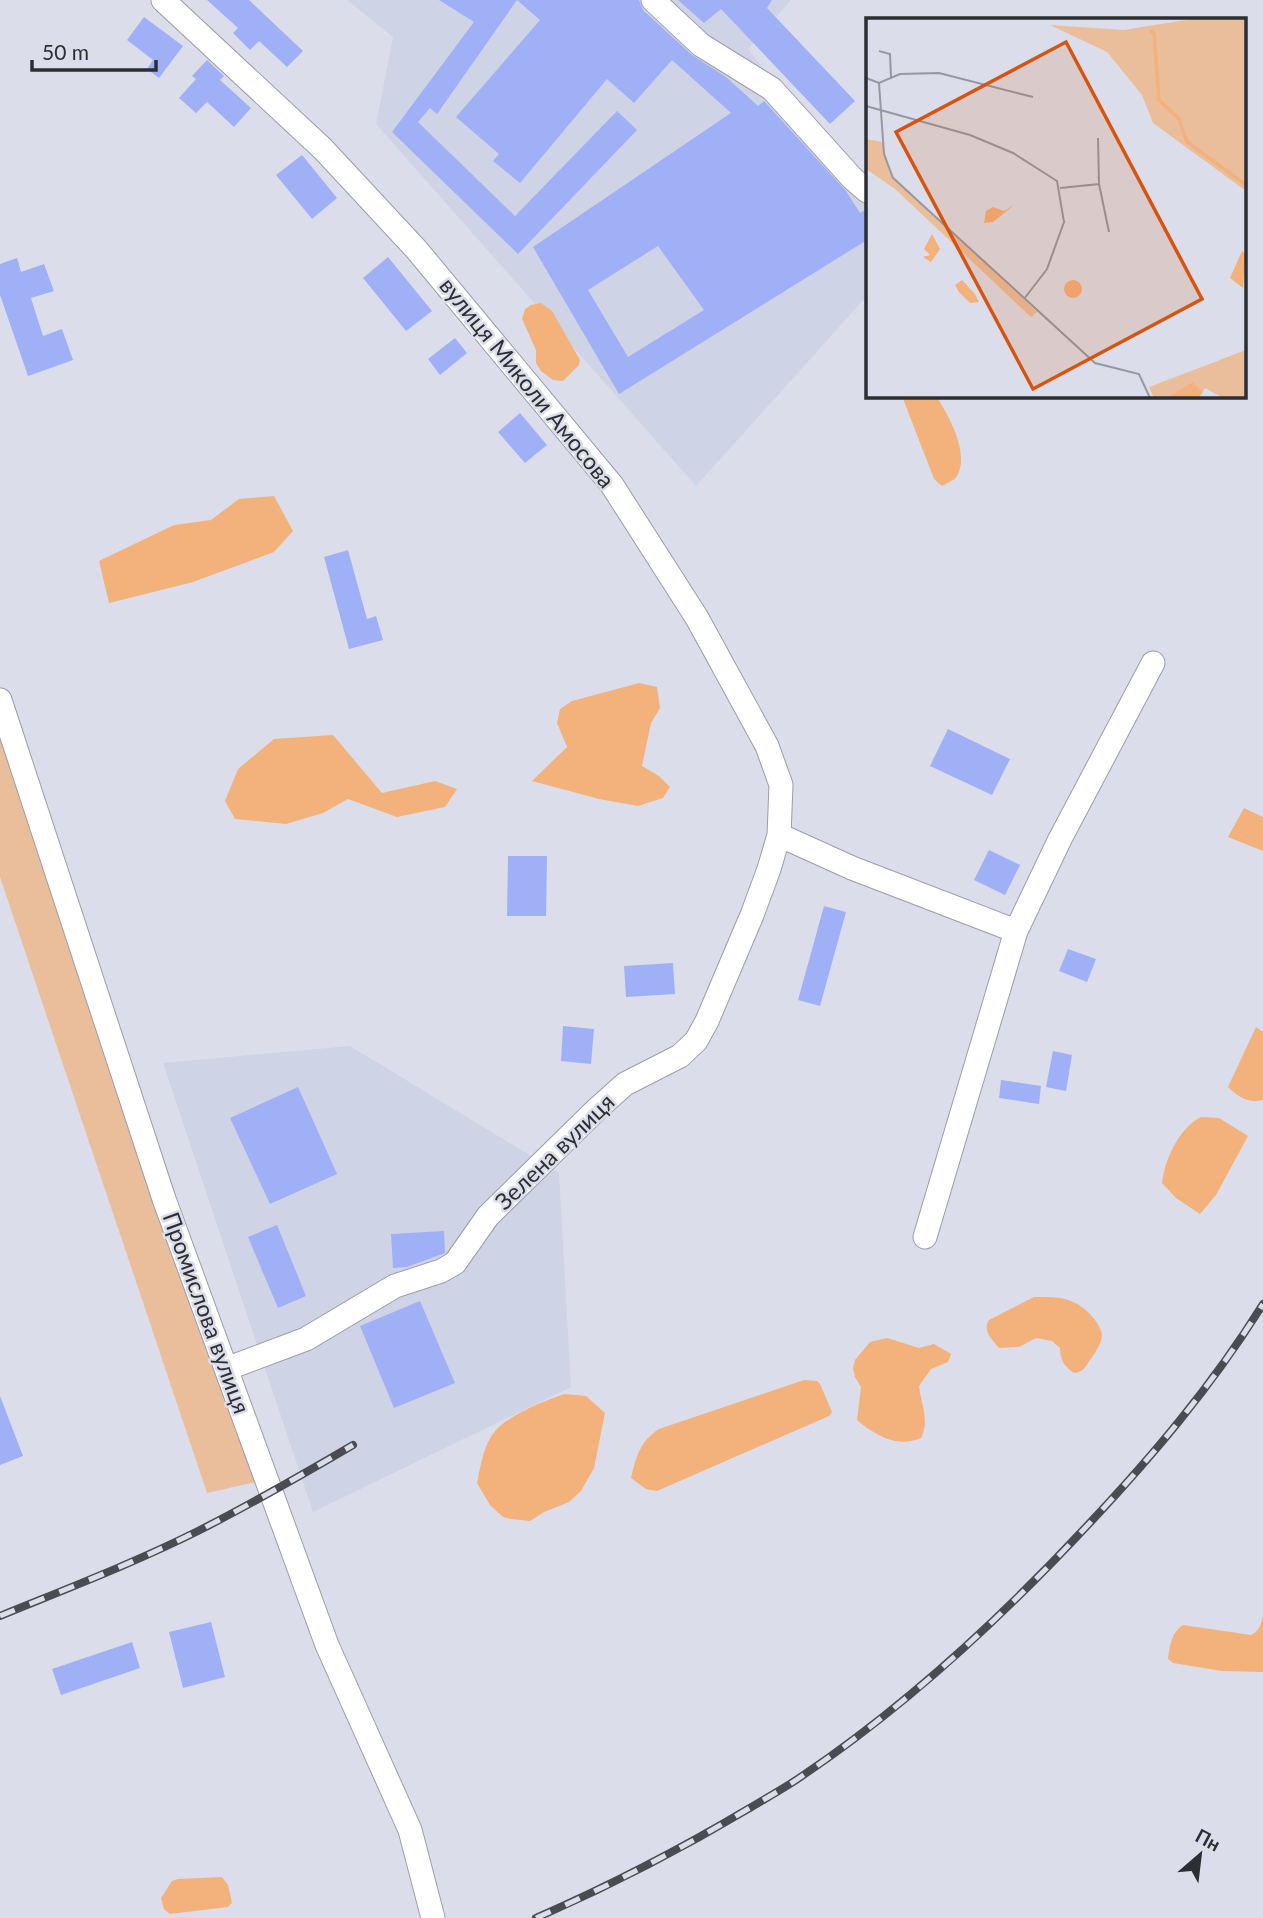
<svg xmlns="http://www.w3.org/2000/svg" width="1263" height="1918" font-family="Lato,sans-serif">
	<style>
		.built { fill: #ced3e6 }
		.green { fill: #ebbe9b }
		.water { fill: #f3b17b }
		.building { fill: #9fb0f7; fill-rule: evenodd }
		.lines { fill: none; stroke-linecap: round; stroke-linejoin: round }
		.minor-casing { stroke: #9b9ea9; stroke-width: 25 }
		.minor { stroke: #fff; stroke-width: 23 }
		.rail-casing { stroke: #4a4c52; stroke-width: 8 }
		.rail { stroke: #dbdeea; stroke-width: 5; stroke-dasharray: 16; stroke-linecap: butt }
		.labels { text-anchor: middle; stroke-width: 5; stroke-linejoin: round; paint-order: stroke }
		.street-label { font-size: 23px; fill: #2d2e33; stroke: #dbdeea }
		.inset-river { fill: none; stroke: #f3b17b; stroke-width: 3.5 }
		.inset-road { fill: none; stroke: #9598a1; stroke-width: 2 }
		.view { fill: #d55510; fill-opacity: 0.15; stroke: #d55510; stroke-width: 3.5 }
		.inset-edge { fill: none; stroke: #2d2e33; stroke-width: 3.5 }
	</style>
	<rect width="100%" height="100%" fill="#dbdeea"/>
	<path class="built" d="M347 0H791L748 49 867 196V296L696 486 376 124 393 37Z
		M350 1046 559 1173 571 1387 313 1512 163 1063Z"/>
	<path class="green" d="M0 730 260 1481 207 1493 0 877Z"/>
	<path class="water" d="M541 303 552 311 580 360 579 365 563 381 553 380 541 371 536 363V350L522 319 525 309 531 305Z
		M902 396H936C949 416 972 456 955 479L942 486 934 479Z
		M274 496 293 531 274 552 193 582 109 603 99 561 174 525 211 520 239 499Z
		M639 683 657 687 660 708 651 723 642 766 659 776 670 787 663 798 638 806 599 799 532 781 567 747 557 723 560 709 572 701Z
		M333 735 382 793 435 781 457 789 445 807 397 817 348 799 323 813 286 824 235 819 225 801 238 769 274 739Z
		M1244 808 1263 817V851L1228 837Z
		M1256 1027 1263 1032V1100C1249 1104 1238 1097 1228 1087Z
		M1201 1117 1219 1118 1248 1136 1216 1195 1200 1214 1176 1198 1162 1183C1165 1159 1179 1128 1201 1117Z
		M1034 1297C1047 1297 1061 1296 1073 1302 1084 1306 1101 1323 1102 1335 1102 1343 1095 1353 1090 1360 1085 1368 1083 1372 1074 1373 1064 1366 1060 1360 1060 1348L1052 1341 1036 1338 1019 1347 999 1348C992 1339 982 1331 989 1320Z
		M887 1338 919 1348 934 1344 951 1354 948 1362 931 1369 919 1386C921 1404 930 1421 921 1438 897 1448 876 1436 857 1420L861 1387 855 1377 853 1368 855 1360 870 1342Z
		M804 1380 817 1381 820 1384 832 1412 829 1416 657 1491 646 1489 631 1478C636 1457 640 1441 659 1429Z
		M565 1394 586 1396 605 1413 594 1468 581 1491 569 1502 544 1512 530 1521 511 1519 503 1517 490 1505 477 1483C481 1465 483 1445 496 1430 510 1415 545 1400 565 1394Z
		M1263 1615V1672L1222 1671 1173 1663 1168 1659C1170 1646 1171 1633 1183 1625L1251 1635C1260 1631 1261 1624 1263 1615Z
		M222 1877 228 1885 232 1903 228 1907 170 1914 164 1909 161 1898 172 1881 178 1879Z"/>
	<path class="building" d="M207 0H249L303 51 287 67 259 41 250 50 233 33 238 28Z
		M439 0H517L437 114 430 108 418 122 515 216 617 111 637 130 518 254 392 132 474 22Z
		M517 0H639L643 10 692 55 726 77 758 106 764 101 846 191 860 213 867 209V240L619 394 533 247 731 113 672 60 634 103 607 79 520 183 493 161 499 154 456 117 540 20ZM658 246 704 310 628 357 588 290Z
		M678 0H772L767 8 855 101 830 124 721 9 704 23Z
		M144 17 183 46 159 78 147 69 153 60 127 40Z
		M207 60 224 76 220 80 251 108 234 127 207 102 196 113 179 98 196 79 192 76Z
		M302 155 337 198 312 219 276 175Z
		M388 257 432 311 406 331 363 278Z
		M17 258 21 272 44 264 54 291 31 298 43 336 62 329 73 360 28 376 0 295V264Z
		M455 338 467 353 440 375 428 359Z
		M520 413 547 445 525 463 498 432Z
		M348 550 367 619 376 616 383 640 349 649 324 557Z
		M948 729 1010 759 992 795 930 766Z
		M989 850 1020 865 1005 895 974 880Z
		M508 856H547L546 916H507Z
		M824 906 846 912 820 1006 798 1000Z
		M1068 949 1096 959 1087 982 1059 971Z
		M673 963 675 994 626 997 624 966Z
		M563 1026 594 1029 591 1064 561 1061Z
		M1053 1051 1072 1055 1066 1091 1046 1087Z
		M1001 1080 1041 1086 1039 1104 999 1098Z
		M298 1087 337 1174 270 1204 230 1118Z
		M277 1225 306 1296 278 1308 248 1237Z
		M444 1231 445 1253 407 1267 393 1268 391 1234Z
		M420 1301 455 1383 394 1408 360 1326Z
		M0 1396 23 1456 0 1465Z
		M211 1622 225 1677 183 1688 169 1632Z
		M132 1642 140 1668 61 1695 52 1669Z"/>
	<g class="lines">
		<defs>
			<path id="minor" d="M163 0 323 149 416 249 612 485 697 618 767 746 781 785 779 835 769 869 752 915 707 1021 696 1041 680 1056 625 1084 596 1110 488 1216 455 1263 441 1271 395 1286 306 1339 226 1369
				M653 0 701 45 772 89 852 178 867 191
				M0 700 164 1199 327 1645 410 1830 433 1918
				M779 835 852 868 1016 931 1060 839 1153 663
				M925 1237 1016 931"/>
		</defs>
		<use href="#minor" class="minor-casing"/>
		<use href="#minor" class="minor"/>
		<defs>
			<path id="rail" d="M0 1616C66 1589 134 1563 198 1531 251 1504 302 1475 353 1445
				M536 1918C609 1886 679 1850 748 1809 766 1798 785 1788 802 1776 906 1706 1000 1619 1085 1528 1151 1458 1212 1386 1263 1304"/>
		</defs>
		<use href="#rail" class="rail-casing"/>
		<use href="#rail" class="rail"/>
	</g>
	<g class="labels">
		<g class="street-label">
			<text transform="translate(527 383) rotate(51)" y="8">вулиця Миколи Амосова</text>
			<text transform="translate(555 1152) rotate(-44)" y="8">Зелена вулиця</text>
			<text transform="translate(206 1313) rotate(70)" y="8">Промислова вулиця</text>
		</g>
	</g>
	<g transform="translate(866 18)">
		<rect width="380" height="380" fill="#dbdeea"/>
		<path d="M332 0H380V173L287 105 276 77 241 34 184 7 258 12ZM0 121 17 124 24 155 171 294 165 299 29 171 0 151ZM380 332V380H357L339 370 333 380H288L283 369Z" fill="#ebbe9b"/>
		<path d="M148 187 127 204 118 205 120 193 127 189 138 193ZM66 216 74 231 65 244 57 239 64 237 58 231ZM376 233 380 236 377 270 364 260ZM198 271a9 9 0 1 1 18 0a9 9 0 1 1-18 0ZM96 262 109 276 113 284 104 285 93 274 89 267ZM327 364 337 374 333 379 301 380Z" fill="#f3b17b"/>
		<path class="inset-river" d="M284 13 288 15 293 82 313 101 321 124 380 167"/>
		<path class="inset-road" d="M13 33 24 36 25 59M0 60 13 65 34 56 73 55 167 79M13 65 18 136 27 160 229 345 273 356 284 380M0 88 104 117 147 135 191 163 198 204 181 251 158 281M233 166 243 214M194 170 233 166 232 120"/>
		<path class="view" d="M200 24 336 281 167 371 30 114Z"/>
		<rect width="380" height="380" class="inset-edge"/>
	</g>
	<g transform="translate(1200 1855) rotate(28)" stroke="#dbdeea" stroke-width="5" paint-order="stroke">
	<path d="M0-5L12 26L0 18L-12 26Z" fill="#2d2e33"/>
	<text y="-10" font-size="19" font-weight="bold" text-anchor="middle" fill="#2d2e33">Пн</text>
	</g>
	<path d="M32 60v10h124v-10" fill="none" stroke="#2d2e33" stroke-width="3.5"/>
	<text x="42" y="60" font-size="21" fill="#2d2e33" stroke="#dbdeea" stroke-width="5" paint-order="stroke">50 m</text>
</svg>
